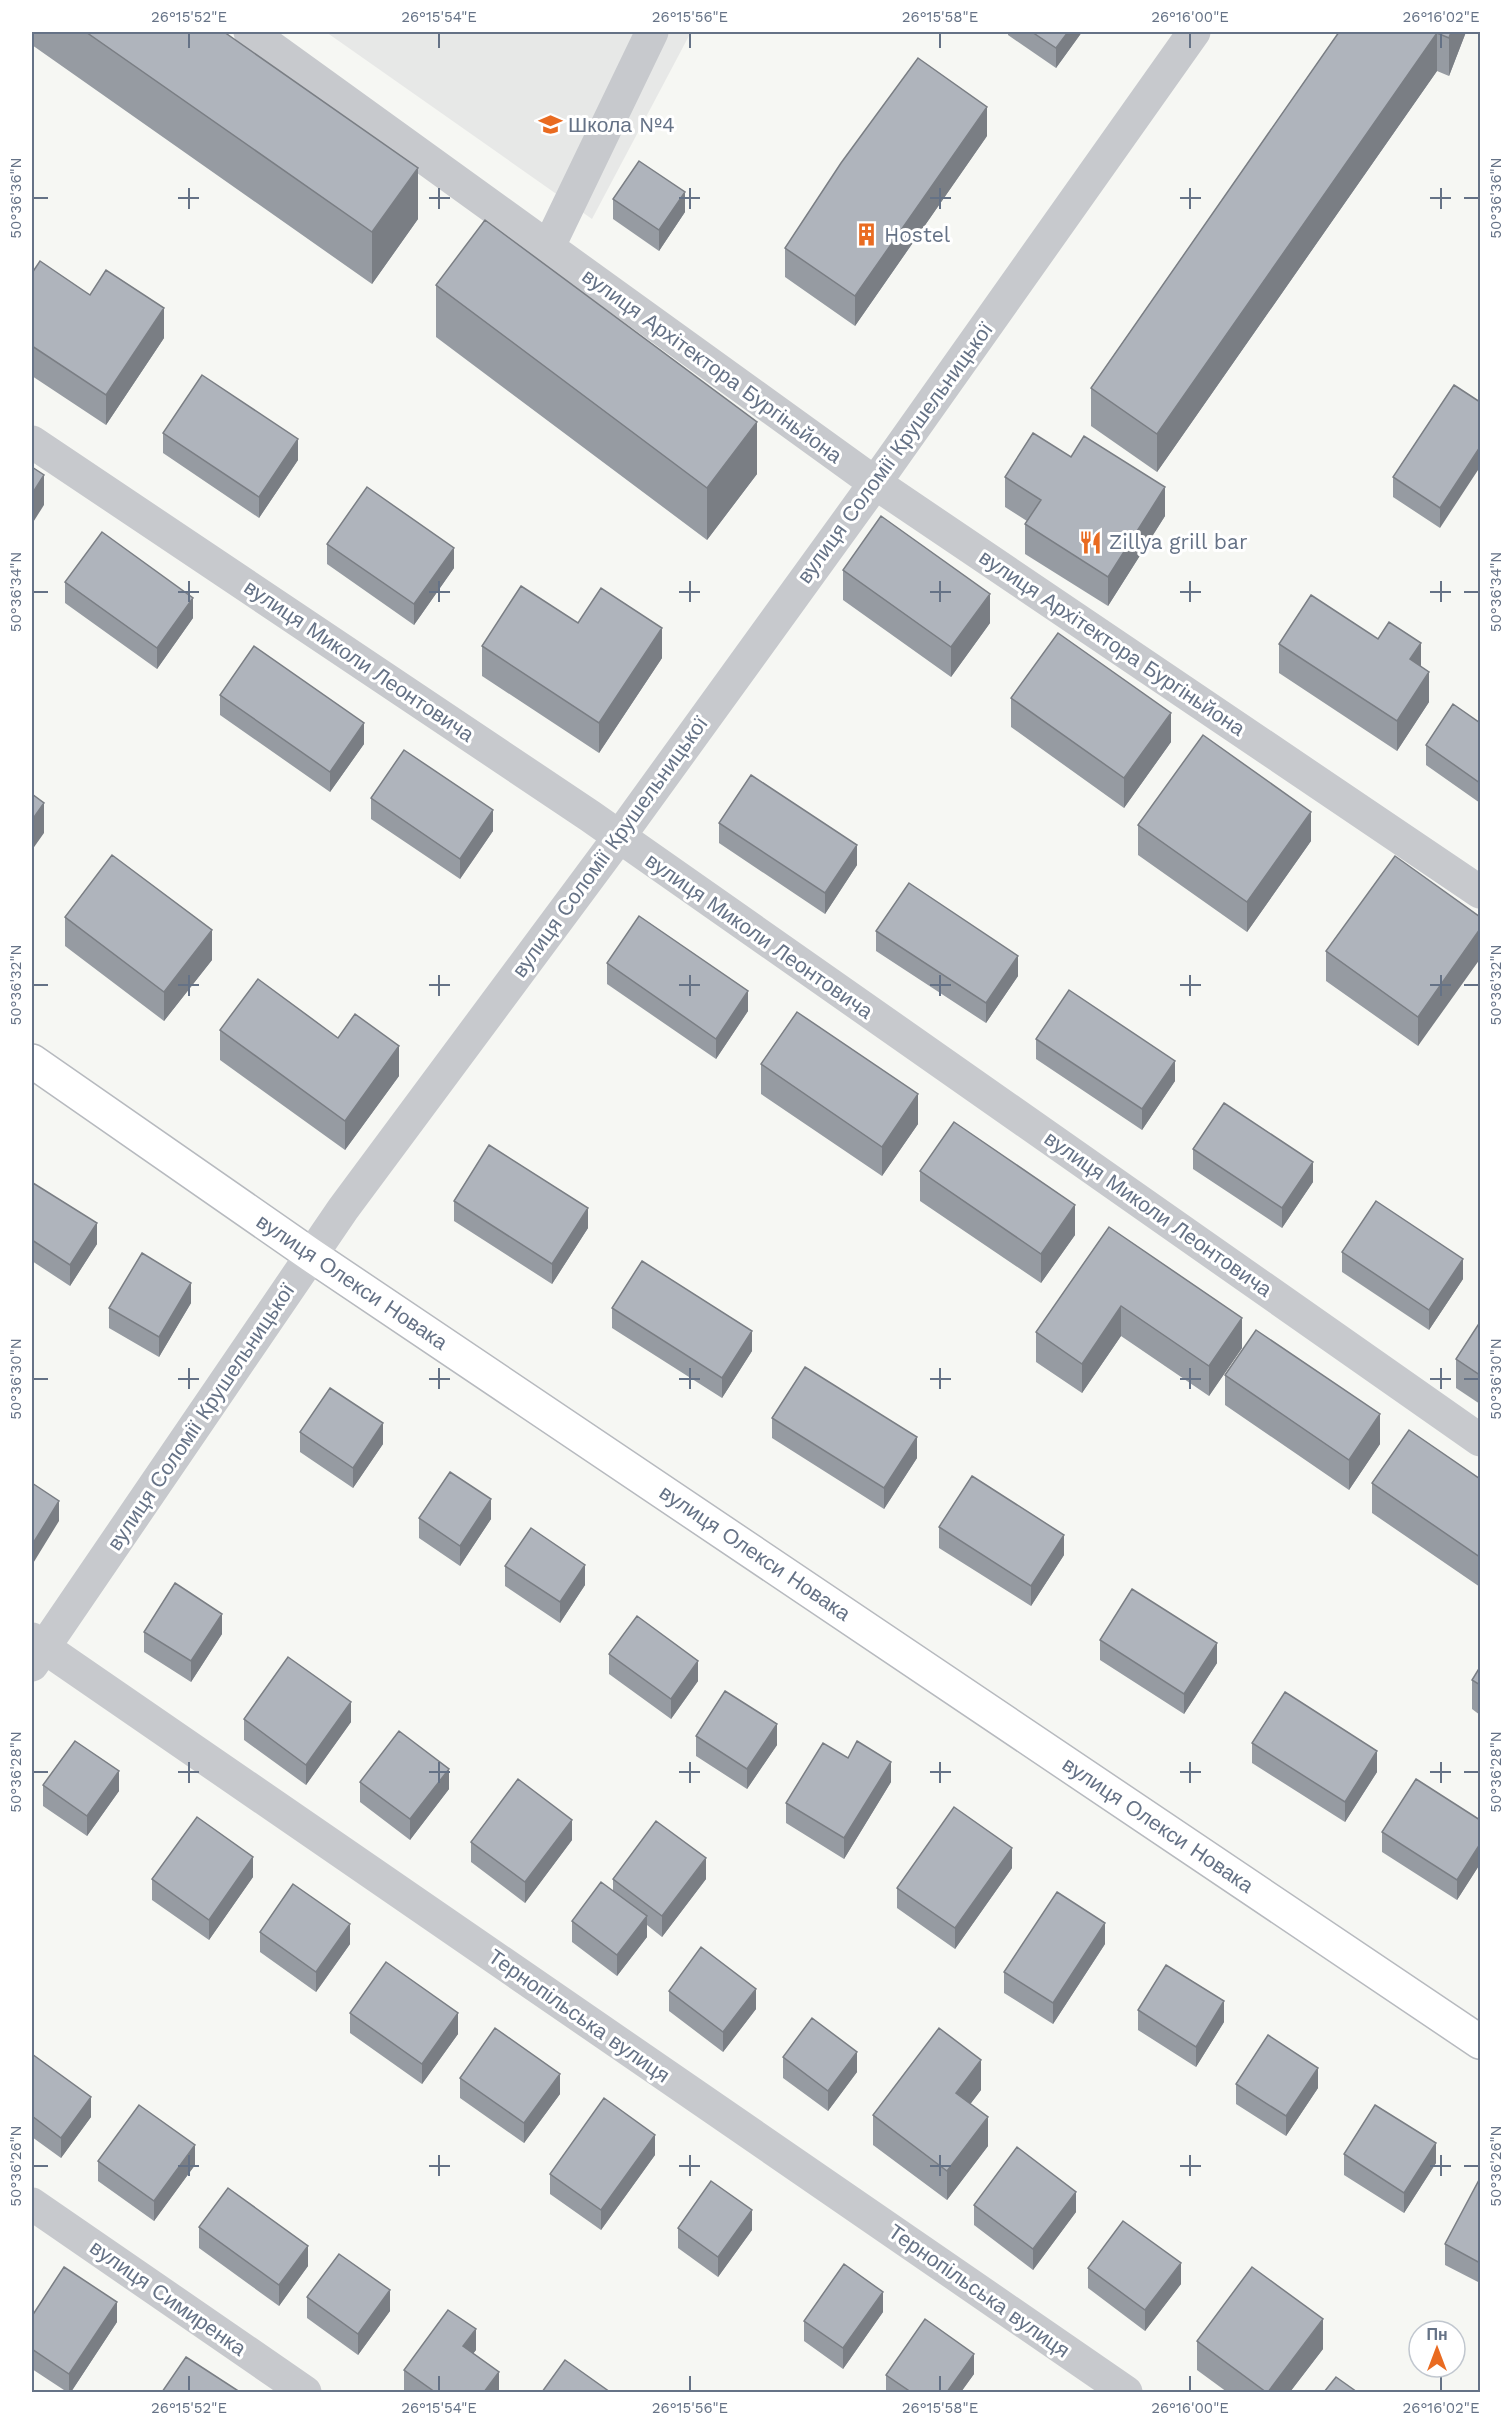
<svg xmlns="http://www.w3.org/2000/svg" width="1512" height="2424" font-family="'Work Sans',sans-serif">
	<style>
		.built { fill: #e7e8e7 }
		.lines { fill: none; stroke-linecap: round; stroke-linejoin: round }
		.major-casing { stroke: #b7babf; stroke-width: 36 }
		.minor { stroke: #c7c9cd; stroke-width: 33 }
		.major { stroke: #fff; stroke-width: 33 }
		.wall { fill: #969ba2 }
		.shaded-wall { fill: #7a7e84 }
		.building { fill: #afb4bc; stroke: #7a7e84; stroke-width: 1.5 }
		.ticks { fill: none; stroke: #657286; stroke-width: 2 }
		.labels { text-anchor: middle; stroke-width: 6; stroke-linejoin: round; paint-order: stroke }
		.poi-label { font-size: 21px; fill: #657286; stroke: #fff; text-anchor: start }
		.street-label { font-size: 21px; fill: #657286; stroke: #fff }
		.neatline { fill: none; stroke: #657286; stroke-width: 2 }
		.ticks-label { font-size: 15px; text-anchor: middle; fill: #657286 }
	</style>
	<rect width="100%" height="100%" fill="#f6f7f3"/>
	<path class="built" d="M326 32H691L592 219Z"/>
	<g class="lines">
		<defs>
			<path id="major" d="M32 1061 311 1255 1480 2042"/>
		</defs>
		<use href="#major" class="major-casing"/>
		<path class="minor" d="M250 32 875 483 1480 892
			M548 248 652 32
			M32 442 590 816 1480 1440
			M32 1639 1126 2392
			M32 1665 343 1209 619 837 875 483 1194 32
			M32 2204 305 2392"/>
		<use href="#major" class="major"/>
	</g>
	<path class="wall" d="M32 32H224L418 219 372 284 32 45Z
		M1008 32H1082L1056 68 1008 35Z
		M1339 32H1466L1449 76 1437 71 1157 472 1091 426V388Z
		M987 136 855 326 785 277V248Z
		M613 199 685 212 659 251 613 219Z
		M32 273 164 338 106 425 32 376Z
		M436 285 757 474 707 540 436 337Z
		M1454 385 1440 528 1393 497V477Z
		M163 433 298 460 259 518 163 453Z
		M1005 477 1165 516 1108 606 1025 554V524L1027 521 1005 507Z
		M327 544 454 568 414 625 327 564Z
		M843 570 990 623 951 677 843 600Z
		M65 582 193 618 157 669 65 603Z
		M1279 644 1421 667 1429 702 1397 751 1279 673Z
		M482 646 662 658 599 753 482 676Z
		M220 695 364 744 330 792 220 715Z
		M1011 698 1171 742 1124 808 1011 727Z
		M1480 723V803L1426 765V745Z
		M371 798 493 831 460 879 371 819Z
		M719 823 857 865 825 914 719 843Z
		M1138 825 1311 841 1247 932 1138 855Z
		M65 917 212 960 164 1021 65 946Z
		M1480 917 1418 1046 1326 981V951Z
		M876 931 1018 976 986 1023 876 951Z
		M607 963 748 1011 716 1059 607 984Z
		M220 1030 399 1076 345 1150 220 1060Z
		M1036 1039 1175 1081 1142 1130 1036 1059Z
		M761 1064 918 1124 882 1176 761 1094Z
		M1193 1149 1313 1182 1282 1228 1193 1169Z
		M920 1171 1075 1235 1041 1283 920 1201Z
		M32 1186 97 1244 70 1286 32 1261Z
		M454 1201 588 1228 552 1284 454 1221Z
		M1109 1227 1242 1348 1209 1396 1121 1336 1082 1393 1036 1362V1332Z
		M1342 1252 1463 1279 1429 1330 1342 1272Z
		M191 1303 159 1357 109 1328V1308Z
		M612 1308 752 1351 722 1398 612 1328Z
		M1480 1322V1404L1456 1388V1359Z
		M1225 1375 1380 1444 1349 1490 1225 1405Z
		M772 1418 917 1458 884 1509 772 1438Z
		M300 1432 383 1444 353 1488 300 1452Z
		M1480 1479V1587L1372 1513V1483Z
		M419 1518 491 1519 460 1566 419 1538Z
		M939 1527 1064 1555 1031 1606 939 1548Z
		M505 1566 585 1585 560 1623 505 1586Z
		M144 1632 222 1634 191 1682 144 1652Z
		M1100 1640 1217 1663 1184 1714 1100 1660Z
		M609 1654 698 1681 671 1719 609 1674Z
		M1480 1667V1715L1472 1709V1680Z
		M244 1719 351 1722 306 1785 244 1740Z
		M696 1736 777 1745 747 1789 696 1756Z
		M1252 1743 1377 1772 1345 1822 1252 1763Z
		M360 1782 449 1789 410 1840 360 1802Z
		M891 1782 844 1859 786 1823V1803Z
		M43 1785 119 1791 87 1836 43 1806Z
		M1480 1820V1864L1457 1900 1382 1852V1832Z
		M572 1840 525 1903 471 1862V1842Z
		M1012 1868 955 1949 897 1908V1888Z
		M253 1877 209 1940 152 1900V1879Z
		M613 1879H706L662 1937 647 1925V1937L617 1976 572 1942V1921L613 1891Z
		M260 1932 350 1944 316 1992 260 1952Z
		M1105 1944 1053 2024 1004 1993V1972Z
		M669 1991 756 2009 723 2052 669 2011Z
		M1138 2010 1224 2022 1196 2067 1138 2030Z
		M350 2013 458 2034 422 2084 350 2033Z
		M32 2054 91 2117 61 2158 32 2137Z
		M783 2057 857 2072 828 2111 783 2078Z
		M460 2078 560 2094 524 2143 460 2098Z
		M1236 2084 1318 2088 1286 2136 1236 2104Z
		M981 2090 970 2104 988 2146 947 2200 873 2145V2115Z
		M1344 2154 1436 2163 1404 2213 1344 2175Z
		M655 2155 601 2230 550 2194V2174Z
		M98 2161 195 2165 154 2221 98 2181Z
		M1480 2181V2283L1445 2265V2244Z
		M974 2205 1076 2212 1033 2270 974 2225Z
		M199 2227 308 2266 279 2306 199 2248Z
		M678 2228 752 2230 718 2277 678 2248Z
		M1088 2268 1181 2284 1145 2331 1088 2288Z
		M307 2297 390 2311 358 2355 307 2318Z
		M883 2312 843 2369 804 2341V2321Z
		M32 2316 117 2322 71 2392H67L32 2369Z
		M1197 2341 1323 2349 1290 2392H1227L1197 2370Z
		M476 2350 473 2353 498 2392H407L404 2391V2370Z
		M974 2374 961 2392H886V2375Z"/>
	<path class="shaded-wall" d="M1068 32H1082L1056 68V48Z
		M1451 32H1466L1449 76V38Z
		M1437 33V71L1157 472V434Z
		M987 107V136L855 326V296Z
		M418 168V219L372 284V232Z
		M685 192V212L659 251V230Z
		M164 308V338L106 425V395Z
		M757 422V474L707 540V488Z
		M298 439V460L259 518V497Z
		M1480 447V467L1440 528V508Z
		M44 475V505L32 524V494Z
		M1165 487V516L1108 606V577Z
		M454 548V568L414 625V604Z
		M990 594V623L951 677V647Z
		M193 598V618L157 669V648Z
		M662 628V658L599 753V723Z
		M1421 643V673L1410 659Z
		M1429 672V702L1397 751V721Z
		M1171 713V742L1124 808V778Z
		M364 723V744L330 792V772Z
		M44 803V833L32 850V820Z
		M493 810V831L460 879V859Z
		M1311 812V841L1247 932V902Z
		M857 845V865L825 914V893Z
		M1480 929V959L1418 1046V1017Z
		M212 930V960L164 1021V992Z
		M1018 956V976L986 1023V1003Z
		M748 991V1011L716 1059V1039Z
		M399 1046V1076L345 1150V1121Z
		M1175 1061V1081L1142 1130V1109Z
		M918 1094V1124L882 1176V1147Z
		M1313 1162V1182L1282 1228V1208Z
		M1075 1205V1235L1041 1283V1254Z
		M588 1208V1228L552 1284V1264Z
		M97 1223V1244L70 1286V1265Z
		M1463 1259V1279L1429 1330V1310Z
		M191 1283V1303L159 1357V1337Z
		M1121 1306V1336L1082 1393V1364Z
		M1242 1318V1348L1209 1396V1366Z
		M752 1331V1351L722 1398V1378Z
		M1380 1414V1444L1349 1490V1460Z
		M383 1423V1444L353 1488V1468Z
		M917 1437V1458L884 1509V1488Z
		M491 1499V1519L460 1566V1546Z
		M59 1501V1521L32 1565V1545Z
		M1064 1535V1555L1031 1606V1586Z
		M585 1565V1585L560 1623V1602Z
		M222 1614V1634L191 1682V1661Z
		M1217 1643V1663L1184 1714V1694Z
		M698 1661V1681L671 1719V1699Z
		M351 1702V1722L306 1785V1765Z
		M777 1724V1745L747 1789V1769Z
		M1377 1751V1772L1345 1822V1802Z
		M891 1762V1782L844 1859V1838Z
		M449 1769V1789L410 1840V1819Z
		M119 1771V1791L87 1836V1816Z
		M572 1820V1840L525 1903V1882Z
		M1480 1844V1864L1457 1900V1880Z
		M1012 1848V1868L955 1949V1928Z
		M253 1857V1877L209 1940V1920Z
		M706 1858V1879L662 1937V1916Z
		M647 1916V1937L617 1976V1955Z
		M1105 1923V1944L1053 2024V2003Z
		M350 1924V1944L316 1992V1972Z
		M756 1989V2009L723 2052V2032Z
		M1224 2001V2022L1196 2067V2047Z
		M458 2013V2034L422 2084V2064Z
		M857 2052V2072L828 2111V2091Z
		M981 2060V2090L956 2123V2093Z
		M1318 2068V2088L1286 2136V2116Z
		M560 2074V2094L524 2143V2123Z
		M91 2097V2117L61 2158V2138Z
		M988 2117V2146L947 2200V2171Z
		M655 2135V2155L601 2230V2210Z
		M1436 2143V2163L1404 2213V2193Z
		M195 2145V2165L154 2221V2201Z
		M1076 2192V2212L1033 2270V2249Z
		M752 2210V2230L718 2277V2257Z
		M308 2246V2266L279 2306V2285Z
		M1181 2263V2284L1145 2331V2310Z
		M390 2290V2311L358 2355V2334Z
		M883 2292V2312L843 2369V2348Z
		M117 2302V2322L71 2392H69V2374Z
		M1323 2319V2349L1290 2392H1268Z
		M476 2329V2350L463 2367V2346Z
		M974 2354V2374L961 2392H947Z
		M499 2372V2392H484Z"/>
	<path class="building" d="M86 32H224L418 168 372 232Z
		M1032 32H1068L1056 48Z
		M1339 32H1451L1449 38 1437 33 1157 434 1091 388Z
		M918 58 987 107 855 296 785 248 841 163Z
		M639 161 685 192 659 230 613 199Z
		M485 220 757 422 707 488 436 285Z
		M40 261 90 295 106 270 164 308 106 395 32 346V273Z
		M202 375 298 439 259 497 163 433Z
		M1454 385 1480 402V447L1440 508 1393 477Z
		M1033 433 1071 457 1084 436 1165 487 1108 577 1025 524 1041 500 1005 477Z
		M32 467 44 475 32 494Z
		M367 487 454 548 414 604 327 544Z
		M881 516 990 594 951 647 843 570Z
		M102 532 193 598 157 648 65 582Z
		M521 586 578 623 601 588 662 628 599 723 482 646Z
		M1311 595 1378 639 1389 622 1421 643 1410 659 1429 672 1397 721 1279 644Z
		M1058 633 1171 713 1124 778 1011 698Z
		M254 646 364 723 330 772 220 695Z
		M1453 704 1480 723V783L1426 745Z
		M1203 735 1311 812 1247 902 1138 825Z
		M404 750 493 810 460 859 371 798Z
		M751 775 857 845 825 893 719 823Z
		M32 794 44 803 32 820Z
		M112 855 212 930 164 992 65 917Z
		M1395 856 1480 917V929L1418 1017 1326 951Z
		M909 883 1018 956 986 1003 876 931Z
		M639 916 748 991 716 1039 607 963Z
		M258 979 338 1038 355 1014 399 1046 345 1121 220 1030Z
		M1069 990 1175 1061 1142 1109 1036 1039Z
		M797 1012 918 1094 882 1147 761 1064Z
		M1224 1103 1313 1162 1282 1208 1193 1149Z
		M954 1122 1075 1205 1041 1254 920 1171Z
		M489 1145 588 1208 552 1264 454 1201Z
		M33 1183 97 1223 70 1265 32 1240V1186Z
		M1376 1201 1463 1259 1429 1310 1342 1252Z
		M1109 1227 1242 1318 1209 1366 1121 1306 1082 1364 1036 1332Z
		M142 1253 191 1283 159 1337 109 1308Z
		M642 1261 752 1331 722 1378 612 1308Z
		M1480 1322V1375L1456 1359Z
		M1256 1330 1380 1414 1349 1460 1225 1375Z
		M805 1367 917 1437 884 1488 772 1418Z
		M330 1388 383 1423 353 1468 300 1432Z
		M1409 1430 1480 1479V1557L1372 1483Z
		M450 1472 491 1499 460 1546 419 1518Z
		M972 1476 1064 1535 1031 1586 939 1527Z
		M32 1483 59 1501 32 1545Z
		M531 1528 585 1565 560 1602 505 1566Z
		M175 1583 222 1614 191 1661 144 1632Z
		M1132 1589 1217 1643 1184 1694 1100 1640Z
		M637 1616 698 1661 671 1699 609 1654Z
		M288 1657 351 1702 306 1765 244 1719Z
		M1480 1667V1685L1472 1680Z
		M725 1691 777 1724 747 1769 696 1736Z
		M1285 1692 1377 1751 1345 1802 1252 1743Z
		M399 1731 449 1769 410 1819 360 1782Z
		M75 1741 119 1771 87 1816 43 1785Z
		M857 1741 891 1762 844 1838 786 1803 823 1743 848 1758Z
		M518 1779 572 1820 525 1882 471 1842Z
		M1416 1779 1480 1820V1844L1457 1880 1382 1832Z
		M954 1807 1012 1848 955 1928 897 1888Z
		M197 1817 253 1857 209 1920 152 1879Z
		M656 1821 706 1858 662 1916 613 1879Z
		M601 1882 647 1916 617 1955 572 1921Z
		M293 1884 350 1924 316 1972 260 1932Z
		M1057 1892 1105 1923 1053 2003 1004 1972Z
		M701 1947 756 1989 723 2032 669 1991Z
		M386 1962 458 2013 422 2064 350 2013Z
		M1166 1965 1224 2001 1196 2047 1138 2010Z
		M812 2018 857 2052 828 2091 783 2057Z
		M495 2028 560 2074 524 2123 460 2078Z
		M939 2028 981 2060 956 2093 988 2117 947 2171 873 2115Z
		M1268 2035 1318 2068 1286 2116 1236 2084Z
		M32 2054 91 2097 61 2138 32 2116Z
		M604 2098 655 2135 601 2210 550 2174Z
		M139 2105 195 2145 154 2201 98 2161Z
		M1375 2105 1436 2143 1404 2193 1344 2154Z
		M1017 2147 1076 2192 1033 2249 974 2205Z
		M1479 2180 1480 2181V2263L1445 2244Z
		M711 2181 752 2210 718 2257 678 2228Z
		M228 2188 308 2246 279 2285 199 2227Z
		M1123 2221 1181 2263 1145 2310 1088 2268Z
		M339 2254 390 2290 358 2334 307 2297Z
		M844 2264 883 2292 843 2348 804 2321Z
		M64 2267 117 2302 69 2374 32 2349V2316Z
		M1252 2267 1323 2319 1268 2392H1266L1197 2341Z
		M448 2310 476 2329 463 2346 499 2372 484 2392H435L404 2370Z
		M925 2319 974 2354 947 2392H911L886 2375Z
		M186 2357 240 2392H162Z
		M565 2360 610 2392H542Z
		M1336 2377 1357 2392H1324Z"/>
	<path class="ticks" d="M189 33V48M439 33V48M690 33V48M940 33V48M1190 33V48M1441 33V48M189 188V209M439 188V209M690 188V209M940 188V209M1190 188V209M1441 188V209M33 198H48M178 198H199M429 198H450M679 198H700M930 198H951M1180 198H1201M1430 198H1451M1464 198H1479M189 581V602M439 581V602M690 581V602M940 581V602M1190 581V602M1441 581V602M33 592H48M178 592H199M429 592H450M679 592H700M930 592H951M1180 592H1201M1430 592H1451M1464 592H1479M189 975V996M439 975V996M690 975V996M940 975V996M1190 975V996M1441 975V996M33 985H48M178 985H199M429 985H450M679 985H700M930 985H951M1180 985H1201M1430 985H1451M1464 985H1479M189 1368V1389M439 1368V1389M690 1368V1389M940 1368V1389M1190 1368V1389M1441 1368V1389M33 1379H48M178 1379H199M429 1379H450M679 1379H700M930 1379H951M1180 1379H1201M1430 1379H1451M1464 1379H1479M189 1762V1783M439 1762V1783M690 1762V1783M940 1762V1783M1190 1762V1783M1441 1762V1783M33 1772H48M178 1772H199M429 1772H450M679 1772H700M930 1772H951M1180 1772H1201M1430 1772H1451M1464 1772H1479M189 2155V2176M439 2155V2176M690 2155V2176M940 2155V2176M1190 2155V2176M1441 2155V2176M33 2166H48M178 2166H199M429 2166H450M679 2166H700M930 2166H951M1180 2166H1201M1430 2166H1451M1464 2166H1479M189 2376V2391M439 2376V2391M690 2376V2391M940 2376V2391M1190 2376V2391M1441 2376V2391"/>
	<defs>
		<symbol id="school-bare" viewBox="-9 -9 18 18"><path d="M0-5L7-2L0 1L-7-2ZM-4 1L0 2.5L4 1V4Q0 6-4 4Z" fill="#e96b21" stroke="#fff" stroke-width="2.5" paint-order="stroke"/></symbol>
		<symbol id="building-bare" viewBox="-9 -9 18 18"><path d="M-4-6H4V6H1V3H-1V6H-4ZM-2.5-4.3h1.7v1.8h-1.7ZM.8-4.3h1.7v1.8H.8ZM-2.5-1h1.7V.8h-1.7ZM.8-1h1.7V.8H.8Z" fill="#e96b21" stroke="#fff" stroke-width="2.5" paint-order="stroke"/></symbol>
		<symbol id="restaurant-bare" viewBox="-9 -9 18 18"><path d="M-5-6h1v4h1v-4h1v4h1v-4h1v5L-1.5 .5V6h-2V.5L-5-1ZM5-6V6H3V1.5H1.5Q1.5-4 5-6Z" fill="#e96b21" stroke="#fff" stroke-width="2.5" paint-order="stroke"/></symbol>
	</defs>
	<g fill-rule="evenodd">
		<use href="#school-bare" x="534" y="108" width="33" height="33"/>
		<use href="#building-bare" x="850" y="218" width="33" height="33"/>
		<use href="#restaurant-bare" x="1074" y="526" width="33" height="33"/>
	</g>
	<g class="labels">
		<g class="poi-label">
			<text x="568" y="132">Школа №4</text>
			<text x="884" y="242">Hostel</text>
			<text x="1109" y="549">Zillya grill bar</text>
		</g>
		<g class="street-label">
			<text transform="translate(712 366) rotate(36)" y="7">вулиця Архітектора Бургіньйона</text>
			<text transform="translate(895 453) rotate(-54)" y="7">вулиця Соломії Крушельницької</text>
			<text transform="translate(1112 643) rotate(34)" y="7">вулиця Архітектора Бургіньйона</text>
			<text transform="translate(359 661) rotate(34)" y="7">вулиця Миколи Леонтовича</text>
			<text transform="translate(610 847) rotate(-54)" y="7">вулиця Соломії Крушельницької</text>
			<text transform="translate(759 936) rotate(35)" y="7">вулиця Миколи Леонтовича</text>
			<text transform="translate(1158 1214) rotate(35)" y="7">вулиця Миколи Леонтовича</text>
			<text transform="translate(352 1282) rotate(34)" y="7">вулиця Олекси Новака</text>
			<text transform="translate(201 1417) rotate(-56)" y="7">вулиця Соломії Крушельницької</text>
			<text transform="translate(755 1553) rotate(34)" y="7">вулиця Олекси Новака</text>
			<text transform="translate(1158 1825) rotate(34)" y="7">вулиця Олекси Новака</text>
			<text transform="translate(579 2016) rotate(35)" y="7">Тернопільська вулиця</text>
			<text transform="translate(979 2291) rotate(35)" y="7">Тернопільська вулиця</text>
			<text transform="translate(168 2298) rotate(35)" y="7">вулиця Симиренка</text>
		</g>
	</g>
	<rect width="1512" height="2424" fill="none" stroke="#ffffff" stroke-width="66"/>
	<g transform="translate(1437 2349)"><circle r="28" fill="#ffffff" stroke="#c1c7cf" stroke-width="1.5"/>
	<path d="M0-4.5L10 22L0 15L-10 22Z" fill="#e96b21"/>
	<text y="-9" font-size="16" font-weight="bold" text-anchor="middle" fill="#657286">Пн</text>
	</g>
	<rect x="33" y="33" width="1446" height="2358" class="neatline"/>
	<g class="ticks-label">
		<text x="189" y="22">26°15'52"E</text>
		<text x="439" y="22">26°15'54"E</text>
		<text x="690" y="22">26°15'56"E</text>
		<text x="940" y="22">26°15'58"E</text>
		<text x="1190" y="22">26°16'00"E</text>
		<text x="1441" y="22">26°16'02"E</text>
		<text transform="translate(16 198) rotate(-90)" y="5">50°36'36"N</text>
		<text transform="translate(1496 198) rotate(-90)" y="5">50°36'36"N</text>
		<text transform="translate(16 592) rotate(-90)" y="5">50°36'34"N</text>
		<text transform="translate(1496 592) rotate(-90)" y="5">50°36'34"N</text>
		<text transform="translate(16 985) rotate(-90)" y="5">50°36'32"N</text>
		<text transform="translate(1496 985) rotate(-90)" y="5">50°36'32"N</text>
		<text transform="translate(16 1379) rotate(-90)" y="5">50°36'30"N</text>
		<text transform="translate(1496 1379) rotate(-90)" y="5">50°36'30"N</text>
		<text transform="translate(16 1772) rotate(-90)" y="5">50°36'28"N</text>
		<text transform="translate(1496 1772) rotate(-90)" y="5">50°36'28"N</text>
		<text transform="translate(16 2166) rotate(-90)" y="5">50°36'26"N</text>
		<text transform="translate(1496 2166) rotate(-90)" y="5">50°36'26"N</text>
		<text x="189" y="2413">26°15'52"E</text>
		<text x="439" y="2413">26°15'54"E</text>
		<text x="690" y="2413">26°15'56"E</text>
		<text x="940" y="2413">26°15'58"E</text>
		<text x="1190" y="2413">26°16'00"E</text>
		<text x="1441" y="2413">26°16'02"E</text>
	</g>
</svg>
